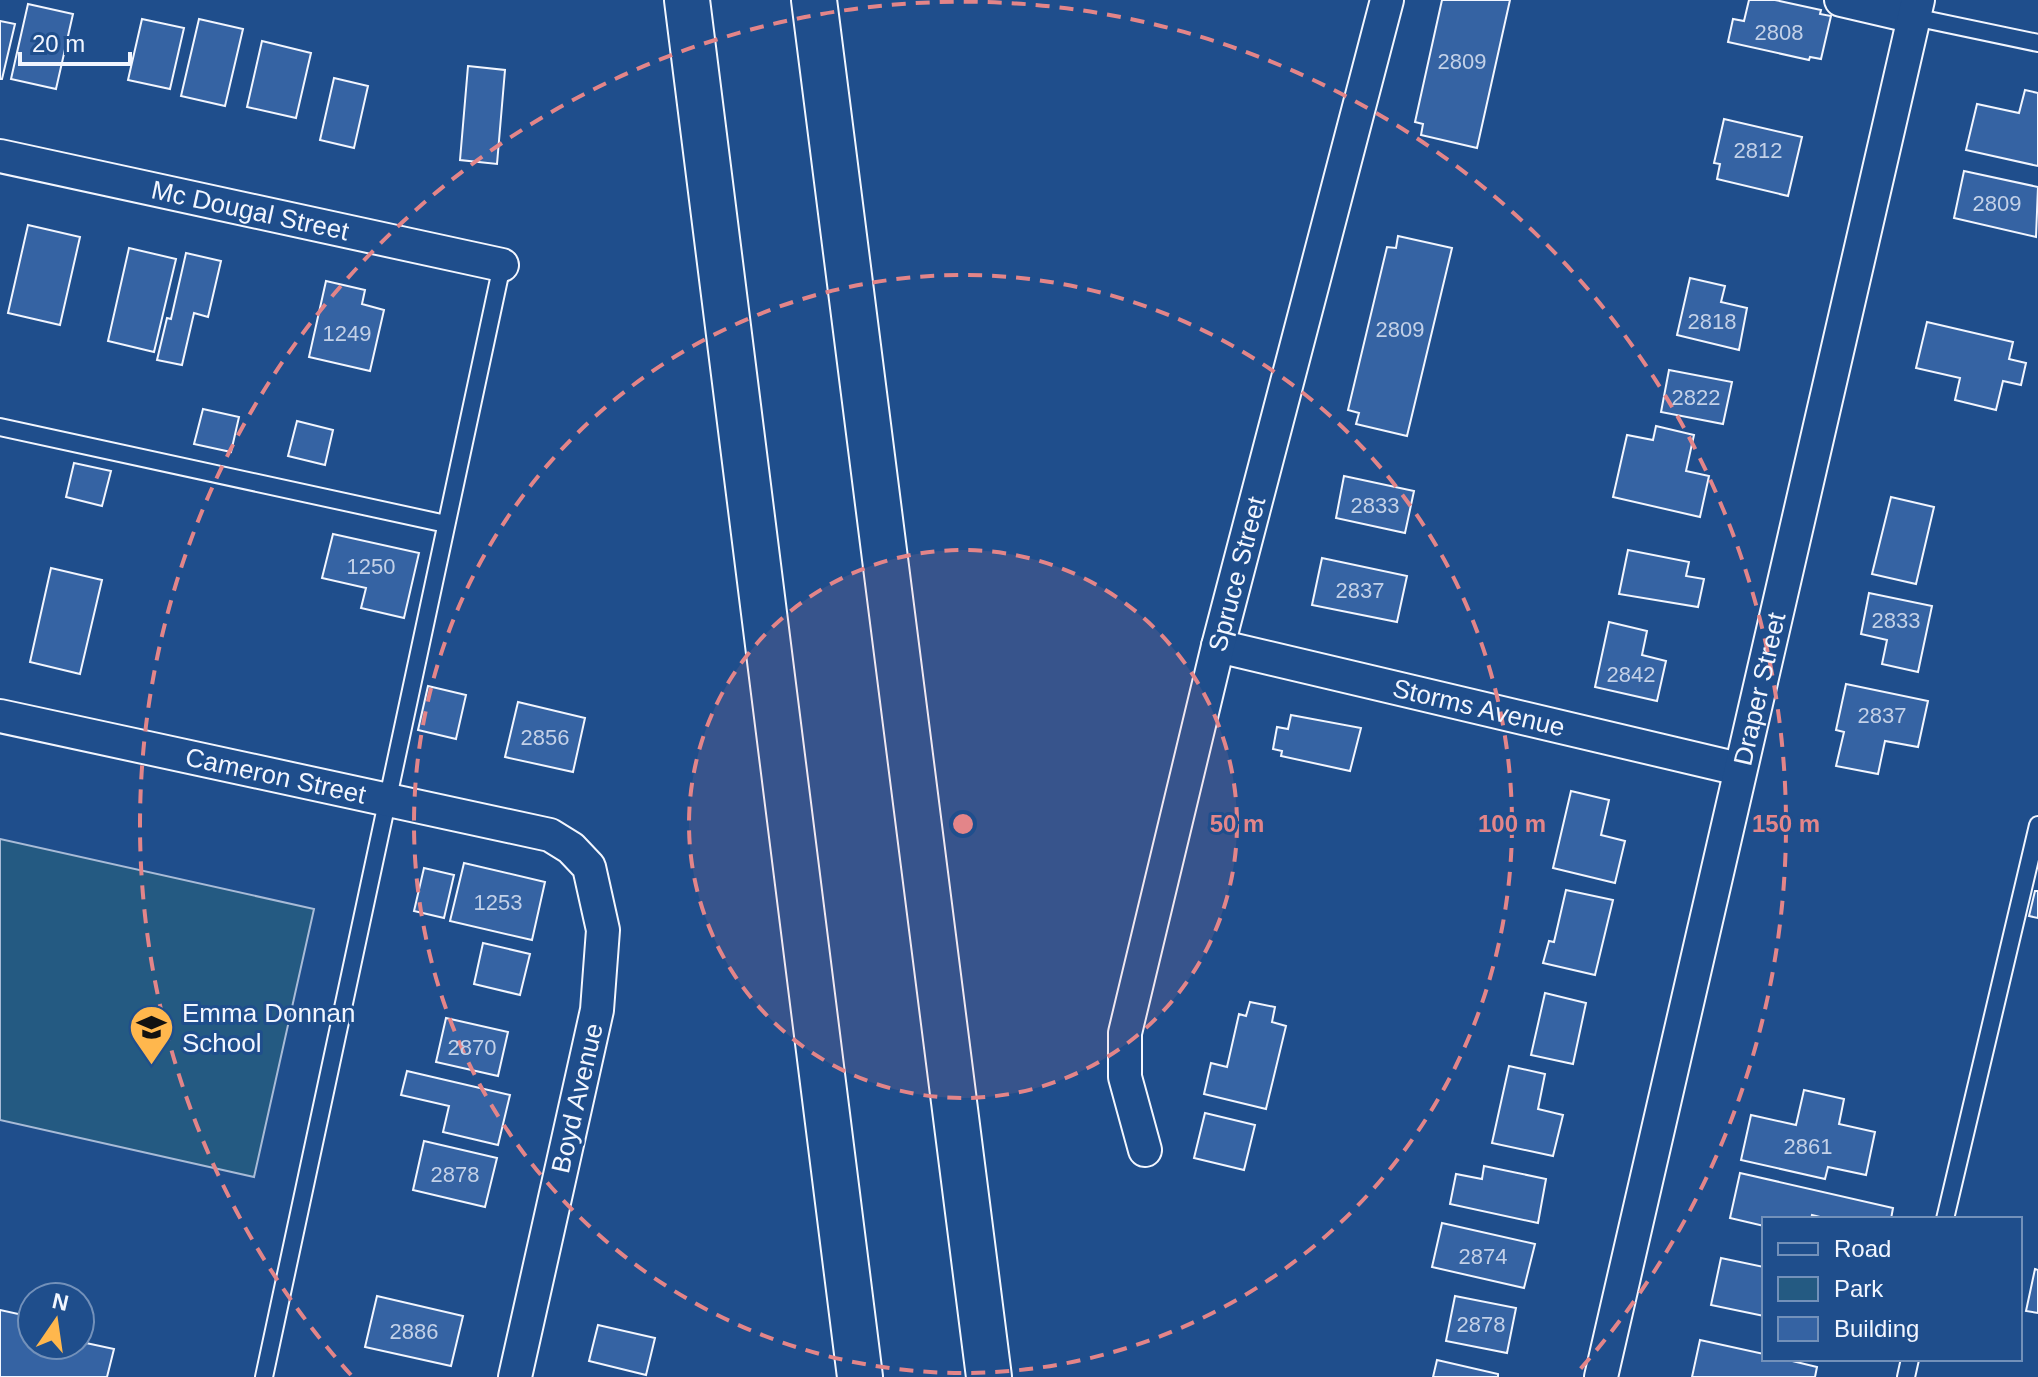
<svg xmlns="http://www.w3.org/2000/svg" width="2038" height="1377" font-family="Arial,sans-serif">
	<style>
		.green { fill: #245a82; stroke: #a8bbd7; stroke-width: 2 }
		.building { fill: #3563a3; stroke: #f2f6ff; stroke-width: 2 }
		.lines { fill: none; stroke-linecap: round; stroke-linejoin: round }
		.service-casing { stroke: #f2f6ff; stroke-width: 20 }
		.minor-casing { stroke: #f2f6ff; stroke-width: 36 }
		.motorway-casing { stroke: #f2f6ff; stroke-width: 48 }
		.service { stroke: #1f4e8c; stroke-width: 16 }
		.minor { stroke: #1f4e8c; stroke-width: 32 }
		.motorway { stroke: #1f4e8c; stroke-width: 44 }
		.ring { fill: none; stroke: #e38589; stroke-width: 4; stroke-dasharray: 14 10 }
		.labels { text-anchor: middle; stroke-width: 6; stroke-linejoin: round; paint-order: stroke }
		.number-label { font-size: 22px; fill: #c3d1e8 }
		.street-label { font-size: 26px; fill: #f2f6ff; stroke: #1f4e8c }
		.poi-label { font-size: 26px; fill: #f2f6ff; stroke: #1f4e8c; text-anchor: start }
		.centre { fill: #e38589; stroke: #1f4e8c; stroke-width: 4 }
		.ring-label { font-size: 24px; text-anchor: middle; font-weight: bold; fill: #e38589; stroke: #1f4e8c; stroke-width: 6; stroke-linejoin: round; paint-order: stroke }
	</style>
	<rect width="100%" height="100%" fill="#1f4e8c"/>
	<path class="green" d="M0 839 314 909 254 1177 0 1120Z"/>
	<path class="building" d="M1442 0H1510L1477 148 1421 135 1423 124 1415 122Z
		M1749 0H1775L1821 10 1820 14 1831 16 1821 59 1810 57 1809 60 1728 42 1733 19 1744 21Z
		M28 4 73 14 56 89 11 79Z
		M142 19 184 28 170 89 128 80Z
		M199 19 243 29 225 106 181 96Z
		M0 21 15 24 2 79H0Z
		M262 41 311 53 296 118 247 107Z
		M468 66 505 70 497 164 460 160Z
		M334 78 368 86 354 148 320 140Z
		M2025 90 2038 93V166L1966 150 1977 104 2019 113Z
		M1724 119 1802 137 1788 196 1717 179 1720 164 1714 163Z
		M1964 171 2038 187 2036 237 1954 218Z
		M28 225 80 237 60 325 8 313Z
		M1398 236 1452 248 1407 436 1356 424 1359 413 1348 410 1387 247 1396 248Z
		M129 248 176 259 154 352 108 341Z
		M186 253 221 261 208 317 194 313 182 365 157 360 167 318 171 319Z
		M1690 278 1725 286 1721 302 1747 308 1739 350 1677 335Z
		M326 281 365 290 362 304 384 310 370 371 309 357Z
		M1927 322 2013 342 2009 359 2026 363 2021 385 2003 381 1996 410 1955 400 1960 378 1916 368Z
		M1669 370 1732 382 1723 424 1661 412Z
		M203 409 239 417 231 452 194 444Z
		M297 421 333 430 325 465 288 456Z
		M1656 426 1694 435 1686 471 1709 476 1700 517 1613 497 1627 435 1653 440Z
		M74 463 111 471 102 506 66 497Z
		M1344 476 1414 491 1405 533 1336 518Z
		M1891 497 1934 507 1916 584 1872 574Z
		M333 534 419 553 404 618 361 608 366 588 322 578Z
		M1628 550 1689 562 1686 576 1704 579 1698 607 1619 594Z
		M1322 558 1407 576 1397 622 1312 605Z
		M51 568 102 580 80 674 30 662Z
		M1869 593 1932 606 1918 672 1882 664 1887 640 1861 634Z
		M1609 622 1647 631 1642 655 1666 661 1657 701 1595 687Z
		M1846 684 1928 701 1918 747 1885 741 1878 774 1836 766 1844 732 1836 730Z
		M428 686 466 695 456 739 418 730Z
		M518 702 585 718 573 772 505 757Z
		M1291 715 1361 728 1350 771 1281 756 1282 751 1273 749 1277 727 1288 729Z
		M1571 791 1609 800 1601 835 1625 841 1615 883 1553 868Z
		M464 863 545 882 532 940 450 921Z
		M424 868 454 875 444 918 414 911Z
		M1566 890 1613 900 1595 975 1543 963 1549 941 1554 942Z
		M2035 891H2038V918L2029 916Z
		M483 943 530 954 520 995 474 984Z
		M1545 993 1586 1003 1573 1064 1531 1055Z
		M1250 1002 1275 1007 1272 1022 1286 1026 1266 1109 1204 1094 1211 1063 1227 1067 1239 1014 1246 1016Z
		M446 1018 508 1032 498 1076 436 1062Z
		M1509 1066 1545 1074 1538 1109 1563 1115 1553 1156 1492 1143Z
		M407 1071 510 1095 498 1145 443 1132 449 1106 401 1095Z
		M1804 1090 1844 1099 1839 1124 1875 1132 1866 1175 1828 1167 1825 1179 1741 1160 1751 1115 1796 1125Z
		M1205 1113 1255 1125 1244 1170 1194 1158Z
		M424 1141 497 1158 485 1207 413 1190Z
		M1484 1166 1546 1179 1538 1223 1450 1204 1456 1174 1482 1179Z
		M1740 1173 1893 1208 1891 1219H1828L1812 1215 1811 1219H1764V1226L1730 1218Z
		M1442 1223 1535 1244 1524 1288 1432 1267Z
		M1721 1258 1764 1267V1316L1711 1305Z
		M2035 1269 2038 1270V1313L2026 1311Z
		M377 1296 463 1316 451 1366 365 1347Z
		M1455 1296 1516 1308 1507 1353 1446 1341Z
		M0 1310 32 1317V1345H80V1327L90 1329 86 1343 114 1349 107 1377H0Z
		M598 1325 655 1338 646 1375 589 1361Z
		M1700 1340 1764 1354V1359H1784L1817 1367 1815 1377H1692Z
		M1437 1360 1498 1374V1377H1433Z"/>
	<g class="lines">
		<defs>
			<path id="service" d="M1914 17 2038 43
				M0 427 446 524
				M1945 1219 2038 825
				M264 1377 502 265
				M1906 1377 1910 1359"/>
			<g id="minor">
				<path d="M1841 0 1914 17"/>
				<path id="s1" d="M0 156 502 265"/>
				<path id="s2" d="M1218 646 1739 769"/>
				<path id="s3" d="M0 716 550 835 571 848 589 867 603 930 597 1010 515 1377"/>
				<path id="s4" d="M1145 1150 1125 1077V1033L1218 646 1387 0"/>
				<path id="s5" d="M1601 1377 1918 0"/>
			</g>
			<path id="motorway" d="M687 0 860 1377
				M814 0 989 1377"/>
		</defs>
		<use href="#service" class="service-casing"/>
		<use href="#minor" class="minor-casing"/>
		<use href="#motorway" class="motorway-casing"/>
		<use href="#service" class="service"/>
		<use href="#minor" class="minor"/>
		<use href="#motorway" class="motorway"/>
	</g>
	<circle cx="963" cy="824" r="274" fill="#e38589" fill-opacity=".12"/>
	<g class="ring">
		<circle cx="963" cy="824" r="274"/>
		<circle cx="963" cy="824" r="549"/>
		<path d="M351 1375A823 823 0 1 1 1575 1375"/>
	</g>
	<defs>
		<symbol id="school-pin" viewBox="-11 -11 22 30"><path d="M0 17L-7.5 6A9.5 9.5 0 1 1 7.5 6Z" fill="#ffb74d" stroke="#1f4e8c"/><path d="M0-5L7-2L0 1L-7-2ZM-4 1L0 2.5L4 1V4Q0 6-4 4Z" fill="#111"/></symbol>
	</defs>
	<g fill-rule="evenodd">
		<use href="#school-pin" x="126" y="1002" width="51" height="69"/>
	</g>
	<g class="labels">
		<g class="number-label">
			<text x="1779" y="40">2808</text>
			<text x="1462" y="69">2809</text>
			<text x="1758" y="158">2812</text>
			<text x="1997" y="211">2809</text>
			<text x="1712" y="329">2818</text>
			<text x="1400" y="337">2809</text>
			<text x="347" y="341">1249</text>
			<text x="1696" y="405">2822</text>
			<text x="1375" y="513">2833</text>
			<text x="371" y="574">1250</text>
			<text x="1360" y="598">2837</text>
			<text x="1896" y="628">2833</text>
			<text x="1631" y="682">2842</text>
			<text x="1882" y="723">2837</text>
			<text x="545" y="745">2856</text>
			<text x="498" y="910">1253</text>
			<text x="472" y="1055">2870</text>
			<text x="1808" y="1154">2861</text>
			<text x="455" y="1182">2878</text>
			<text x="1483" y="1264">2874</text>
			<text x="1481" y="1332">2878</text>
			<text x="414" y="1339">2886</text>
		</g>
		<g class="street-label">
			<text dy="9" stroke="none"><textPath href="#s1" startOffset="256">Mc Dougal Street</textPath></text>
			<text dy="9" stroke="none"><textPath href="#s4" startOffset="592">Spruce Street</textPath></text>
			<text dy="9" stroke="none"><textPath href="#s5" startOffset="706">Draper Street</textPath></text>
			<text dy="9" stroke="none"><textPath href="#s2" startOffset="268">Storms Avenue</textPath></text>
			<text dy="9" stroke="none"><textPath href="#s3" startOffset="282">Cameron Street</textPath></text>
			<text transform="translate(577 1098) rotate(-77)" y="9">Boyd Avenue</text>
		</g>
		<g class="poi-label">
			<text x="182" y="1022">Emma Donnan<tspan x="182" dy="30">School</tspan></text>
		</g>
	</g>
	<circle cx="963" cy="824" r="12" class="centre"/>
	<g class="ring-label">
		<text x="1237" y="832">50 m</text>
		<text x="1512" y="832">100 m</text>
		<text x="1786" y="832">150 m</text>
	</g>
	<rect x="1762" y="1217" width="260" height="144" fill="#1f4e8c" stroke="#7391ba" stroke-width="2"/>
	<rect x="1778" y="1243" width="40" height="12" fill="#1f4e8c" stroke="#7391ba" stroke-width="2"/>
	<text x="1834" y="1257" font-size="24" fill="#f2f6ff">Road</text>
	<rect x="1778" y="1277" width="40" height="24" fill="#245a82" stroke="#7391ba" stroke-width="2"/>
	<text x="1834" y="1297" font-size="24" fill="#f2f6ff">Park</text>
	<rect x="1778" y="1317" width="40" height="24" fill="#3563a3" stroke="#7391ba" stroke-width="2"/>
	<text x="1834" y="1337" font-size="24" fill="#f2f6ff">Building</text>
	<g transform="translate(56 1321) rotate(13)"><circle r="38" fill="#1f4e8c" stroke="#7391ba" stroke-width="2"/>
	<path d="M0-6L14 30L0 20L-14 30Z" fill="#ffb74d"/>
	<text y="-12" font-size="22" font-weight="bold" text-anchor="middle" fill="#f2f6ff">N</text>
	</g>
	<path d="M20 52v12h110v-12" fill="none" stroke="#f2f6ff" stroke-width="4"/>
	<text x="32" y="52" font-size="24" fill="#f2f6ff" stroke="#1f4e8c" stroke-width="6" paint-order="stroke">20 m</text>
</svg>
